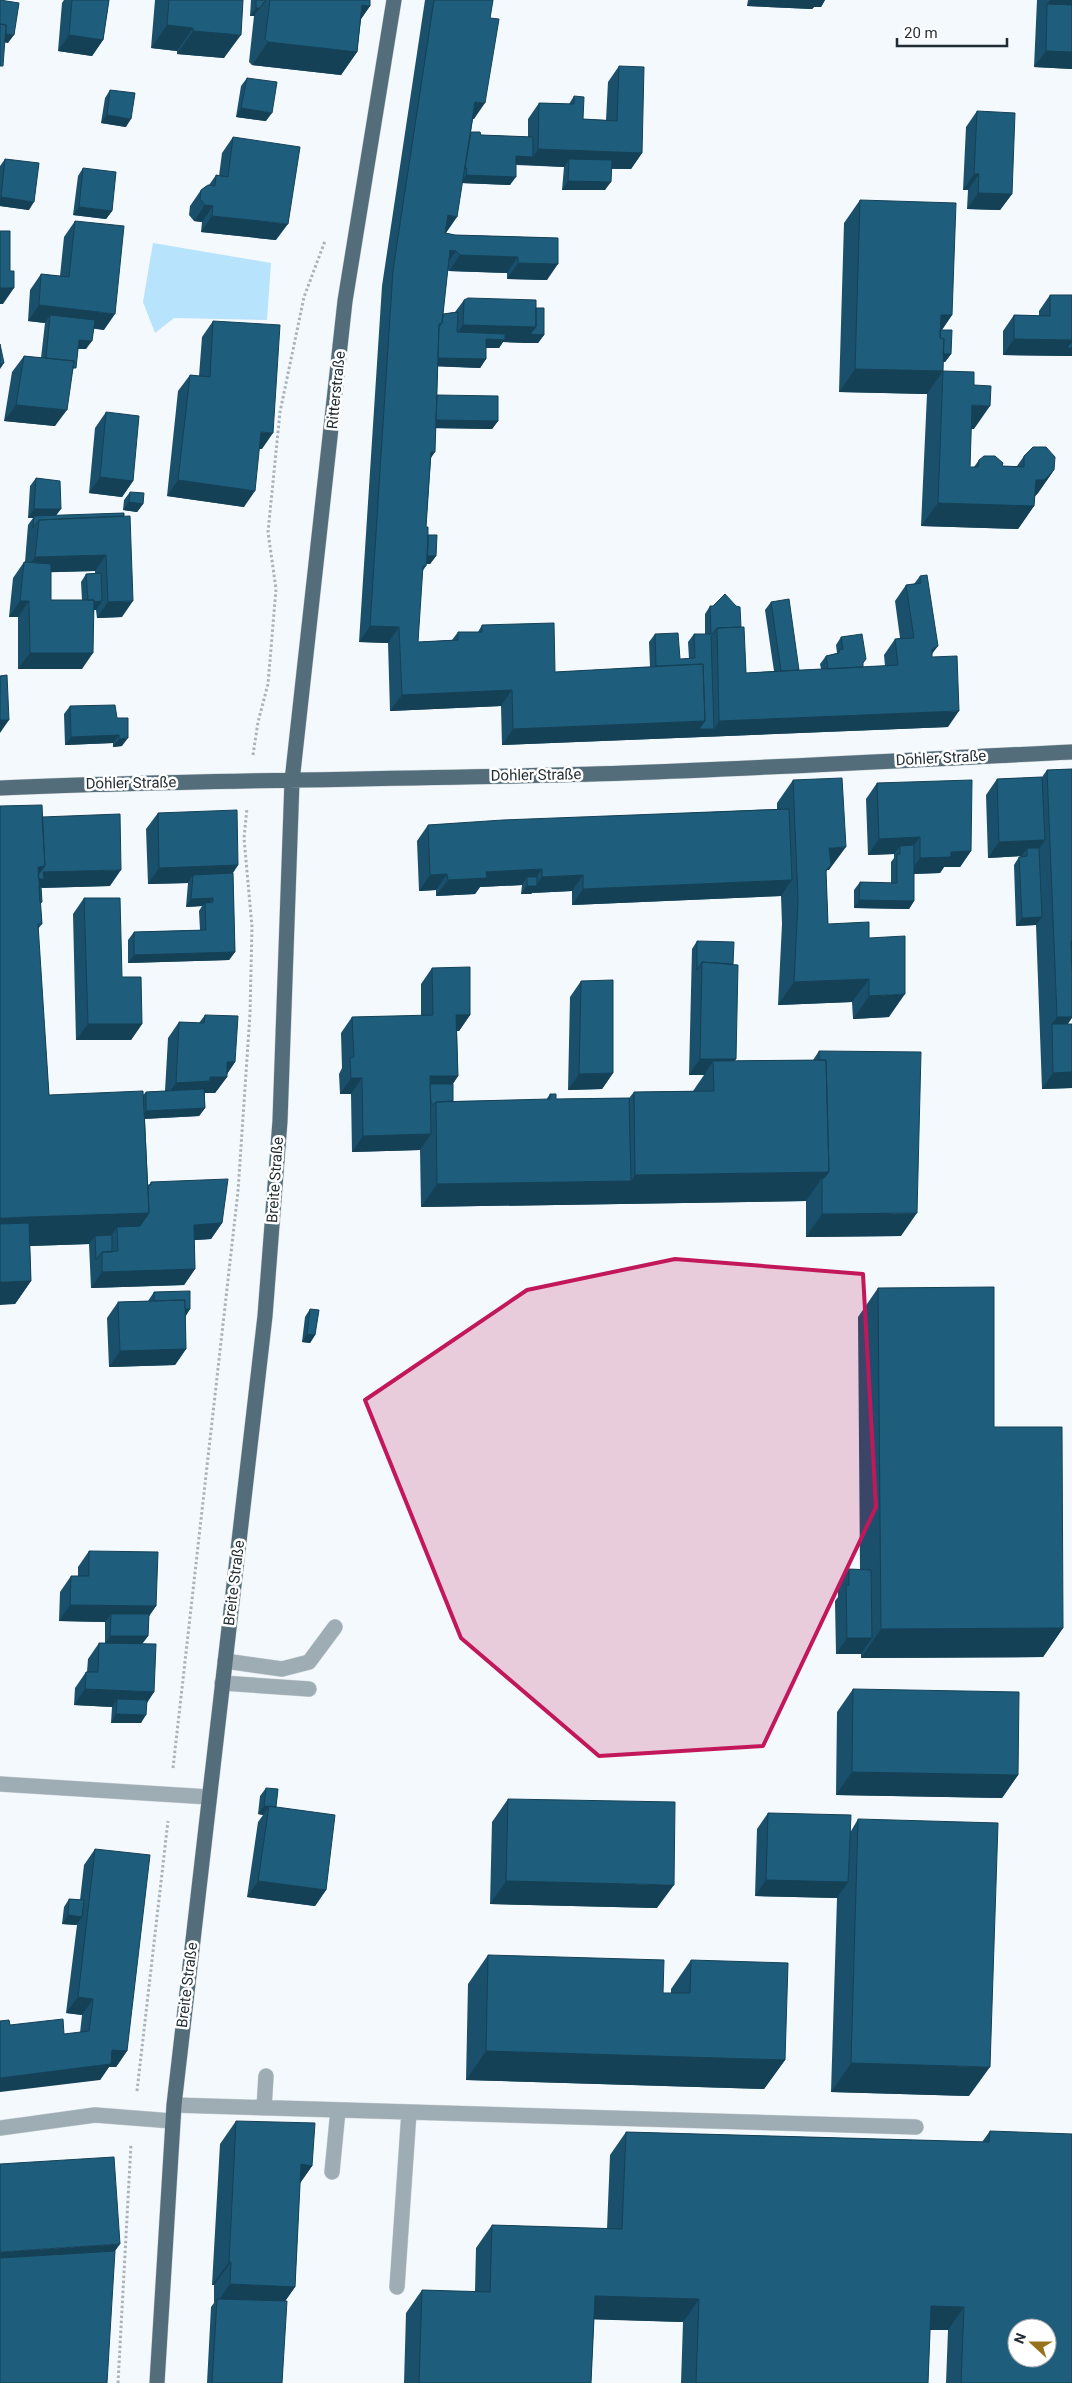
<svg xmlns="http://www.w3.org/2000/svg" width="1072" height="2383" font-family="Roboto,sans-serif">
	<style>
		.green { fill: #b8e3fc }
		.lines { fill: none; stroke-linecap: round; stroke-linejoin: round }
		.minor-casing { stroke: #cdd4d8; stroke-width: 16 }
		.major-casing { stroke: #cdd4d8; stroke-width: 16 }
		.path { stroke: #abb3b8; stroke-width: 3; stroke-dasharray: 2.5 2.5; stroke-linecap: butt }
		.minor { stroke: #9eacb4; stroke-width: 15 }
		.major { stroke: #546d7a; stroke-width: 15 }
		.wall { fill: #1a506b; fill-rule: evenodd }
		.shaded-wall { fill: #154157 }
		.building { fill: #1e5d7c; stroke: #154157; fill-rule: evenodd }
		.marked { fill: #c2185b; fill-opacity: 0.2; stroke: #c2185b; stroke-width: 4; stroke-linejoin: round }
		.labels { text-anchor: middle; stroke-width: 5; stroke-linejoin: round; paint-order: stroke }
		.street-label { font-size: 15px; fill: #1f2b32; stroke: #fff }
	</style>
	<rect width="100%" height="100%" fill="#f3f9fd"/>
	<path class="green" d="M153 243 271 263 267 320 174 318 155 333 143 302Z"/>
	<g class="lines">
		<defs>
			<path id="minor" d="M225 1661 282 1669 309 1662 335 1627
				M222 1683 309 1689
				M0 1784 209 1797
				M174 2105 916 2127
				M264 2108 266 2076
				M0 2128 95 2115 172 2121
				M332 2172 338 2110
				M397 2287 409 2112"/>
			<path id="major" d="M0 788C208 779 417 780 625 773 774 768 923 759 1072 752
				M157 2383 174 2105 265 1316 280 1121 292 781 345 301 394 0"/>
		</defs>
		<use href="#minor" class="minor-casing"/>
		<use href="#major" class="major-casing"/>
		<path class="path" d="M253 755 258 722 268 684 276 589 268 532 280 412 304 297 325 241
			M173 1768 238 1191 250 1014 252 927 244 838 247 808
			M137 2091 168 1821
			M118 2383 131 2144"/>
		<use href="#minor" class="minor"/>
		<use href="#major" class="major"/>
	</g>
	<path class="wall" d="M64 0H109L103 40 92 56 58 51 62 3Z
		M155 0H243L224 58 177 54V51L151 48Z
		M251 0H370V6L361 19 357 52 341 75 252 65 249 62 254 16H250Z
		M425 0H493L474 119H473L471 132 481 135 528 137V119L539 103 569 104 574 96 583 119 606 120 608 82 619 66 642 153 631 169H611L605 190H562L564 167 516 165 510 185 462 183 446 233 455 235 558 238 547 280 507 279V273L449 271 447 270 443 314 455 312 464 300 536 308 544 335 538 343 503 342 499 348H486V359L480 368 438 366 437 395 498 421 492 429 436 428 431 458 426 527 428 535 436 556 430 564H426V566L422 572 418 642 452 640 458 632H478L482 625 555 672 650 667 649 642 655 634 680 659H689L688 642 694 634H705V614L710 606 741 627 746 673 774 671 765 610 771 602 799 670 821 669 820 664 826 656 837 653 836 645 841 637 863 663V667L885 666 884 655 895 639 900 638 895 601 906 585 914 584 920 576 932 657 948 727 502 745 501 706 390 711 388 643 359 642 382 286Z
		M748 0H825L821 7H814L812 9 747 6Z
		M1037 0H1072V69L1034 67Z
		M247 78 266 121 236 117 241 86Z
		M110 90 126 127 101 123 105 98Z
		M977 111 1012 194 1000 210 967 209 968 190H963L966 127Z
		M233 137 276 240 201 232 202 222 194 221 189 215 190 206 201 190 209 185 216 175 219 176 222 153Z
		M5 159 29 210 0 206V166Z
		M83 168 112 211 106 219 73 215 78 176Z
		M860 200 952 315 942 330 951 354 945 362H943V371L974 429H971L970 467H974L979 460 1002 466H1017L1024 456 1054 470 1038 493 1035 496 1034 506 1018 529 921 526 927 394 839 392 844 223Z
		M75 221 104 330 94 328 86 349H78L72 374 55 426 4 421 12 372 24 356 41 358 45 323 28 321 30 290 41 274 60 276 64 237Z
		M1050 295H1072V356L1003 355V331L1014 315 1039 316V311Z
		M213 321 262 449H259L244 507 167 496 178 391 190 375 199 376 202 337Z
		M106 412 133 481 122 497 89 493 95 428Z
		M36 478 56 516 124 513 122 617 97 618 96 610H94L82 669H18V617H9L13 578 24 562H25L28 525 33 518H28L30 486ZM95 571V573L86 574 81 582 82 600H51V572Z
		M130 492 143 504 137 512 123 510 124 500Z
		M70 706 117 718 122 746 113 747V743L65 745 64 714Z
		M1072 769V963L1068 1024H1072V1088L1042 1089 1036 925 1016 926 1014 865 1019 857 1022 856 988 858 986 795 997 779 1042 777 1047 770Z
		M793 780 829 870H827L826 872 828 924 869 938 889 1017 853 1019 852 1002 778 1005 782 924 781 896 572 905V891L532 893 531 894H521L522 885 480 887 475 894 436 896V890L419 891 417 841 428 825 777 809V803Z
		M877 783 971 851 960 867H944L940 873 914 874V901L909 909 854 908V890L860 882 891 883V862L894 858V854L868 855 866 799Z
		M158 813 238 865 233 873 235 952 229 960 128 963V940L134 932 200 930 199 911 202 906 186 907 188 883 148 884 146 829Z
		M42 817 110 886 41 888 40 904 42 924 38 929 49 1095H143L146 1092 165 1091 168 1038 179 1022 199 1023 205 1015 235 1062 227 1074V1077L215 1093H205V1108L199 1116 145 1119 148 1185H149L151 1182 222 1223 211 1239 194 1240 195 1269 184 1285 91 1288 89 1244 30 1246 31 1281 15 1304Z
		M84 898 142 1024 131 1040H76L73 914Z
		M697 941 733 964 736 1059 734 1061 813 1060 819 1051 901 1236 806 1237V1201L421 1207 420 1150 352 1152 351 1094H340L339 1074 342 1068 341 1033 352 1017 421 1016V984L432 968 470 1015 459 1031H457L458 1076 453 1084V1101L546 1100 550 1094 556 1099 629 1098 634 1092 693 1091 704 1075H689L692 949Z
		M581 981 613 1073 602 1089 568 1090 570 997Z
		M878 1288 994 1427 1063 1628 1043 1657 861 1658V1654H836L835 1601 838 1597V1585L849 1569 860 1570 858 1317Z
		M154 1292 190 1309 185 1317 186 1349 175 1365 109 1367 107 1318 118 1302 148 1301Z
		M310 1309 315 1335 310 1343 302 1342 305 1317Z
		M89 1551 156 1606 149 1616 148 1636 142 1644 154 1692 147 1703 141 1723H111L112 1707 74 1705 75 1688 86 1672H87L88 1659 99 1643H105V1622L59 1621 60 1592 71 1576H78V1567Z
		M853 1689 1018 1775 1002 1798 836 1795 837 1712Z
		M266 1788 276 1807 326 1890 315 1906 247 1897 258 1822 263 1815 258 1814 260 1796Z
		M508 1799 657 1908 490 1904 492 1822Z
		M768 1813 851 1831 858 1819 969 2096 831 2092 837 1898 755 1896 757 1829Z
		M95 1849 127 2051 116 2067H109L100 2080 10 2025 64 2034 80 2033 82 2015 66 2013 77 1925 62 1924 64 1907 69 1899 80 1900 84 1865Z
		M488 1955 663 1993H671V1989L691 1960 785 2060 764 2089 466 2080 468 1984Z
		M236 2121 312 2166 300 2183 295 2287 285 2301 282 2383H207L211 2307 214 2303V2285H212L220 2144Z
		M990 2131 1072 2383H946L948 2330H930L928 2383H681L683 2322 594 2319 591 2383H404L406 2313 422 2290 475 2292 476 2248 492 2225 607 2229 610 2155 626 2132 982 2142Z"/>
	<path class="shaded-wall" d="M751 0H825L821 7H814L812 9 747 6Z
		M1050 0H1072V21L1047 4Z
		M362 5 370 6 354 29Z
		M256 8H260L254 16H250Z
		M167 25 193 28 177 51 151 48Z
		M193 31 241 35 224 58 177 54Z
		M0 33 14 35 8 43 0 42Z
		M69 35 103 40 92 56 58 51Z
		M268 42 357 52 341 75 252 65Z
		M1046 51 1072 52V69L1034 67Z
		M475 102 485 103 474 119 464 118Z
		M241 108 272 113 266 121 236 117Z
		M107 115 131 119 126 127 101 123Z
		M538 149 642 153 631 169 569 167V159L564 167 511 164 516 156 533 157Z
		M974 174H979L968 190H963Z
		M466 175 516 177 510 185 461 183Z
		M568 181 611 182 605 190H562Z
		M978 193 1012 194 1000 210 967 209Z
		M1 197 34 202 29 210 0 206V199Z
		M205 205 213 206 202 222 194 221Z
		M79 207 112 211 106 219 73 215Z
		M448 215 457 217 446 233 436 231Z
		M212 216 288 224 276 240 201 232Z
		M450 250 456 251 445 267Z
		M460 255 518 257 507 273 449 271Z
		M518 263 558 264 547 280 507 279Z
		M0 288H14L3 304H0Z
		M39 305 115 314 104 330 49 323 50 315 45 323 28 321Z
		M941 315H952L936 338Z
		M463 325 536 327 525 343 503 342 499 348H481L452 341Z
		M530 334 544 335 538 343H525Z
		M1014 339 1072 340V356L1003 355Z
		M79 340 92 341 86 349 74 348Z
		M930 353 951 354 945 362 924 361Z
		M432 358 486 359 480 368 426 366Z
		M4 363 0 369V364Z
		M855 369 943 371 927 394 839 392Z
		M16 405 67 410 55 426 4 421Z
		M972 405 990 406 974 429 956 428Z
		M430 420 498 421 492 429 424 428Z
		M261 432 273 433 262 449 250 448Z
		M431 452H435L424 468Z
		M1054 470 1038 493 1028 503 1036 480Z
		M100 477 133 481 122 497 89 493Z
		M178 480 255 491 244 507 167 496Z
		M129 502 143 504 137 512 123 510Z
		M938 503 1034 506 1018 529 921 526Z
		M34 509H61L55 517 28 518Z
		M106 555 95 571 24 573 35 557Z
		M422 556H436L430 564H416Z
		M20 601H29L18 617H9Z
		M102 601 96 610H82L88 602Z
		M133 601 122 617 97 618 108 602Z
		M370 626 399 627 388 643 359 642Z
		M938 646 926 662 932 649Z
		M30 653H93L82 669H18Z
		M512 690 501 706 390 711 402 695Z
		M959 711 948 727 502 745 513 729 705 721 714 729 719 721Z
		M0 720H9L0 733Z
		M119 735 113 743 65 745 71 737Z
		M128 738 122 746 113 747 119 739Z
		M920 837 908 853 900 846 894 854 868 855 879 839Z
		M1045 840 1034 856 1027 848 1022 856 988 858 999 842Z
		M846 847 829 870H827L815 888 829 848Z
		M971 851 960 867H944L940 873 909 874 920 858 951 852Z
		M238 865 227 881 193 875 188 883 148 884 159 868Z
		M45 866 24 895 38 867Z
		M542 869 531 885 527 877 522 885 480 887 475 894 436 896 448 880 486 872Z
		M121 870 110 886 37 888 24 895 43 872Z
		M447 874 436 890 419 891 430 875Z
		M583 875 572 891 532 893 531 894H521L527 886H536L542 877Z
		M792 880 781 896 572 905 583 889Z
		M213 898 207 906 205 903 202 906 186 907 191 899Z
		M859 900 914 901 909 909 854 908Z
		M1042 917 1036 925 1016 926 1022 918Z
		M1071 941H1072V963L1055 964Z
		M235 952 229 960 128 963 134 955Z
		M869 979 852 1002 778 1005 794 982Z
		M905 994 889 1017 853 1019 869 996Z
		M456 1015H470L459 1031H445Z
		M1057 1017H1072V1018L1057 1040 1052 1024Z
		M88 1024H142L131 1040H76Z
		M700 1059H736L724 1075 713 1061 704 1075H689Z
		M227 1062H235L225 1077H227L215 1093H202L164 1099 176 1083 210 1077Z
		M1072 1072V1088L1042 1089 1053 1073Z
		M613 1073 602 1089 568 1090 579 1074Z
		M430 1076H458L447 1092 425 1084Z
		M351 1078H362L351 1094H340Z
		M205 1108 199 1116 140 1119 146 1111Z
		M431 1134 420 1150 352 1152 363 1136Z
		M829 1172 822 1182V1178L806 1201 421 1207 437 1184 631 1181 635 1175Z
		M149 1213 129 1242 117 1227 106 1243 95 1236 89 1244 0 1247V1218Z
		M917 1213 901 1236 806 1237 822 1214Z
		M222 1223 211 1239 182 1241 194 1225Z
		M195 1269 184 1285 91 1288 102 1272Z
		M31 1281 15 1304 0 1305V1282Z
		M154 1308 190 1309 185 1317Z
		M307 1334 315 1335 310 1343 302 1342Z
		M186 1349 175 1365 109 1367 120 1351Z
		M70 1605 156 1606 145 1622 111 1614 105 1622 59 1621Z
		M1063 1628 1043 1657 861 1658 881 1629Z
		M110 1636H148L142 1644H105Z
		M847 1638H872L861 1654H836Z
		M85 1689 154 1692 143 1708 117 1699 112 1707 74 1705Z
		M116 1714 146 1715 141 1723H111Z
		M852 1772 1018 1775 1002 1798 836 1795Z
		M264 1806H269L263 1815 258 1814Z
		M766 1880 848 1882 837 1898 755 1896Z
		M258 1881 326 1890 315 1906 247 1897Z
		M506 1881 674 1885 657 1908 490 1904Z
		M68 1915 82 1917 76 1925 62 1924Z
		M78 1997 93 1999 82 2015 66 2013Z
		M112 2050 127 2051 116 2067H109L100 2080 0 2092V2078Z
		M486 2051 785 2060 764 2089 466 2080Z
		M851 2063 990 2067 969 2096 831 2092Z
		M301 2164 312 2166 296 2189Z
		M120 2244 104 2267 0 2274V2252Z
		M229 2262H231L214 2285H212Z
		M230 2284 295 2287 279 2310 217 2303Z
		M595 2296 699 2299 683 2322 579 2319Z
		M931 2306 964 2307 948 2330H915Z"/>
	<path class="building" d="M0 0 19 3 14 35 6 34V25L0 24Z
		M72 0H109L103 40 69 35Z
		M169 0H243L241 35 193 31V28L167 25Z
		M256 0H266L260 8H256Z
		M270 0H370V6L362 5 357 52 268 42 265 39Z
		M434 0H493L490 18 499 19 485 103 475 102 457 217 448 215 445 233 455 235 558 238V264L518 263V257L460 255 456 251 450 250 442 323 439 324 435 452H431L426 527H428V548L426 566H423L418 642 458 640V632H482V625L554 623 555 672 703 664 705 721 513 729 512 690 402 695 399 627 370 626 393 270Z
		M1047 4 1072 5V52L1046 51Z
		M0 24 6 25 3 66H0Z
		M619 66 644 67 642 153 538 149 539 103 574 104V96L584 97 583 119 617 121Z
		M247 78 277 82 272 113 241 108Z
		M110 90 135 93 131 119 107 115Z
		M977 111 1015 113 1012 194 978 193 979 174H974Z
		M471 132H480L481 135 533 137V157L516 156V177L466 175 467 168H465Z
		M233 137 300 147 288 224 212 216 213 206 205 205 200 199 201 190 208 185 215 186 216 175 228 177Z
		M5 159 39 163 34 202 1 197Z
		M569 159 612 160 611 182 568 181Z
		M83 168 116 172 112 211 79 207Z
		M860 200 956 203 952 315H941L940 338 944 339 943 371 974 372V385L991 386 990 406 972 405 970 467H978L979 460 984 456H995L1003 463 1002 466 1024 467V456L1033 447H1046L1055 457 1054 470 1044 480H1036L1034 506 938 503 943 371 855 369Z
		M75 221 124 226 115 314 39 305 41 274 69 277Z
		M0 231H10V271H14V288H0Z
		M1050 295H1072V340L1014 339V315L1050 316Z
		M468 298 536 300V327L463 325 464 300Z
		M536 308H544V335L530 334 536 327Z
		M458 312 457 332 505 334V340L486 339V359L438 358 439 327 442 323 443 314Z
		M50 315 95 320 92 341 79 340 76 368H73L74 361 46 358Z
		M213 321 280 325 273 433 261 432 255 491 178 480 190 375 210 377Z
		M940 330H952L951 354H943L944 339 940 338Z
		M1072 341V348H1067Z
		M0 344 4 363 0 364Z
		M24 356 74 361 67 410 16 405Z
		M437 395 498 396V421L436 420Z
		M106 412 139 416 133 481 100 477Z
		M36 478 60 481 61 509H34Z
		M130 492 144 493 143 504 129 502Z
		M124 513V516L39 520 33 528 34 516Z
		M130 516 133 601 108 602 106 555 35 557 39 520Z
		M428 535H437L436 556H427Z
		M24 562 51 564V600H94L93 653H30L29 601H20Z
		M101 573 102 601 94 602V600H88L86 574Z
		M927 575 938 646 932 649V657L957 656 959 711 719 721 717 628 744 627 746 673 898 665 895 639 914 638 906 585 921 583 920 576Z
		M725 594 736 606 740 607 741 627 717 628 711 636 714 729H699L705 721 703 664 656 666 655 634 678 633 680 659 695 658 694 634H711L710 606H713Z
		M789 599 799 670 781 671 771 602Z
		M862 634 866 659 863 663V667L828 669 826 656 839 653V650L843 649 841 637Z
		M7 675 9 720H0V676Z
		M115 705 117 718H128V738L119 739V735L71 737 70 706Z
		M1072 769V941H1071L1072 980V1017H1057L1047 770Z
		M1042 777 1045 840 999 842 997 779Z
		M842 778 846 847 829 848 831 865 826 870 828 924 869 922V938L905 936V994L869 996V979L794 982 798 901 793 780Z
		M972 780 971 851 951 852V857L920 858V837L879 839 877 783Z
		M42 805 45 866 38 867 42 924H38L49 1095 143 1091 149 1213 0 1218V806Z
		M789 809 792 880 583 889V875L542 877V869L486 872 487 878 448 880 447 874 430 875 428 825 503 820Z
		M237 810 238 865 159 868 158 813Z
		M120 814 121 870 43 872 44 879H39L38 875 45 866 42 817Z
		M914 845V901L859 900 860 882 897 883V854H900V846Z
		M1027 848H1039L1042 917 1022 918 1019 857 1027 856Z
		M233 873 235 952 134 955V932L206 930 205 903 213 902V898L191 899 193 875Z
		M527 877H537V886H527Z
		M39 886H41L42 902 40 903Z
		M84 898H120L122 977H141L142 1024H88Z
		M697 941 734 942 733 964 702 962 697 970Z
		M702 962 738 965 736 1059H700Z
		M470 967V1015H456L458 1076H430L431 1134 363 1136 362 1078H351L350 1058 354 1057 352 1017 433 1015 432 968Z
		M613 980V1073L579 1074 581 981Z
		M205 1015 238 1016 235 1062H227V1077H210V1081L176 1083 179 1022 204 1023Z
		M1052 1024H1072V1072L1053 1073Z
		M819 1051 921 1052 917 1213 822 1214V1178H824L829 1172 826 1060H819Z
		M826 1060 829 1172 635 1175 634 1092 714 1091 713 1061Z
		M430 1084H453V1101L436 1102 434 1104H431Z
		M204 1089 205 1108 146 1111V1092Z
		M550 1094H556V1099L629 1098 631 1181 437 1184 436 1102 550 1099Z
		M228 1179 222 1223 194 1225 195 1269 102 1272V1252L118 1251 117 1227 140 1226 149 1213 148 1185H151V1182Z
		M29 1223 31 1281 0 1282V1224Z
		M112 1235V1252H102L96 1260 95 1236Z
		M994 1287V1427H1062L1063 1628 881 1629 878 1288Z
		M190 1291V1309H185V1300L154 1301V1292Z
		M185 1300 186 1349 120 1351 118 1302Z
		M310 1309 319 1310 315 1335 307 1334Z
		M89 1551 158 1552 156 1606 70 1605 71 1576H89Z
		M849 1569 871 1570 872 1638H847L846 1585H849Z
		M111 1614H149L148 1636H110Z
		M99 1643 156 1644 154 1692 85 1689 86 1672H98Z
		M853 1689 1019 1692 1018 1775 852 1772Z
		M117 1699 147 1700 146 1715 116 1714Z
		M266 1788 278 1789 276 1807 264 1806Z
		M508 1799 675 1802 674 1885 506 1881Z
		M269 1806 335 1815 326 1890 258 1881Z
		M768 1813 851 1815 848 1882 766 1880Z
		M858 1819 998 1823 990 2067 851 2063Z
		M95 1849 150 1855 127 2051 112 2050 111 2064 0 2078V2021L9 2020 10 2025 63 2019 64 2034 89 2031 93 1999 78 1997Z
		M69 1899 84 1900 82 1917 68 1915Z
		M488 1955 664 1960 663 1993H690L691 1960 788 1963 785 2060 486 2051Z
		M236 2121 315 2123 312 2166 301 2164 295 2287 230 2284 231 2262H229Z
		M990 2131 1072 2134V2383H961L964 2307 931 2306 928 2383H696L699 2299 595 2296 591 2383H419L422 2290 490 2292 492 2225 622 2229 626 2132 989 2142ZM1017 2328H1047V2358H1017Z
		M114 2157 120 2244 0 2252V2164Z
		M115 2251 107 2383H0V2258Z
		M217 2299 287 2301 282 2383H212Z"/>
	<path class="marked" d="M675 1259 863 1274 876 1507 763 1746 599 1756 461 1638 365 1400 527 1290Z"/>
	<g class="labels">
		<g class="street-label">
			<text transform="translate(336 390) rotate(-84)" y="5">Ritterstraße</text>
			<text transform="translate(941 758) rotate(-3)" y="5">Dohler Straße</text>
			<text transform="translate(536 775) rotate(-1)" y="5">Dohler Straße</text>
			<text transform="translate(131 783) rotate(-1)" y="5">Dohler Straße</text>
			<text transform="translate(275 1180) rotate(-86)" y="5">Breite Straße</text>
			<text transform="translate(234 1583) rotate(-83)" y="5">Breite Straße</text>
			<text transform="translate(187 1985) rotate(-83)" y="5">Breite Straße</text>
		</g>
	</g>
	<g transform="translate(1032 2343) rotate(291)"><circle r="24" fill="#ffffff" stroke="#a5aaad"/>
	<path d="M0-4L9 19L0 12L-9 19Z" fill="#97721c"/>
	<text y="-8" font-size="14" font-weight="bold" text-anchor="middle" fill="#1f2b32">N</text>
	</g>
	<path d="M897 38v8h110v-8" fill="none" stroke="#1f2b32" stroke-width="2.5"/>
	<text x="904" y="38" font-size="15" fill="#1f2b32" stroke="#ffffff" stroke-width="4" paint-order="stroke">20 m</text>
</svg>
